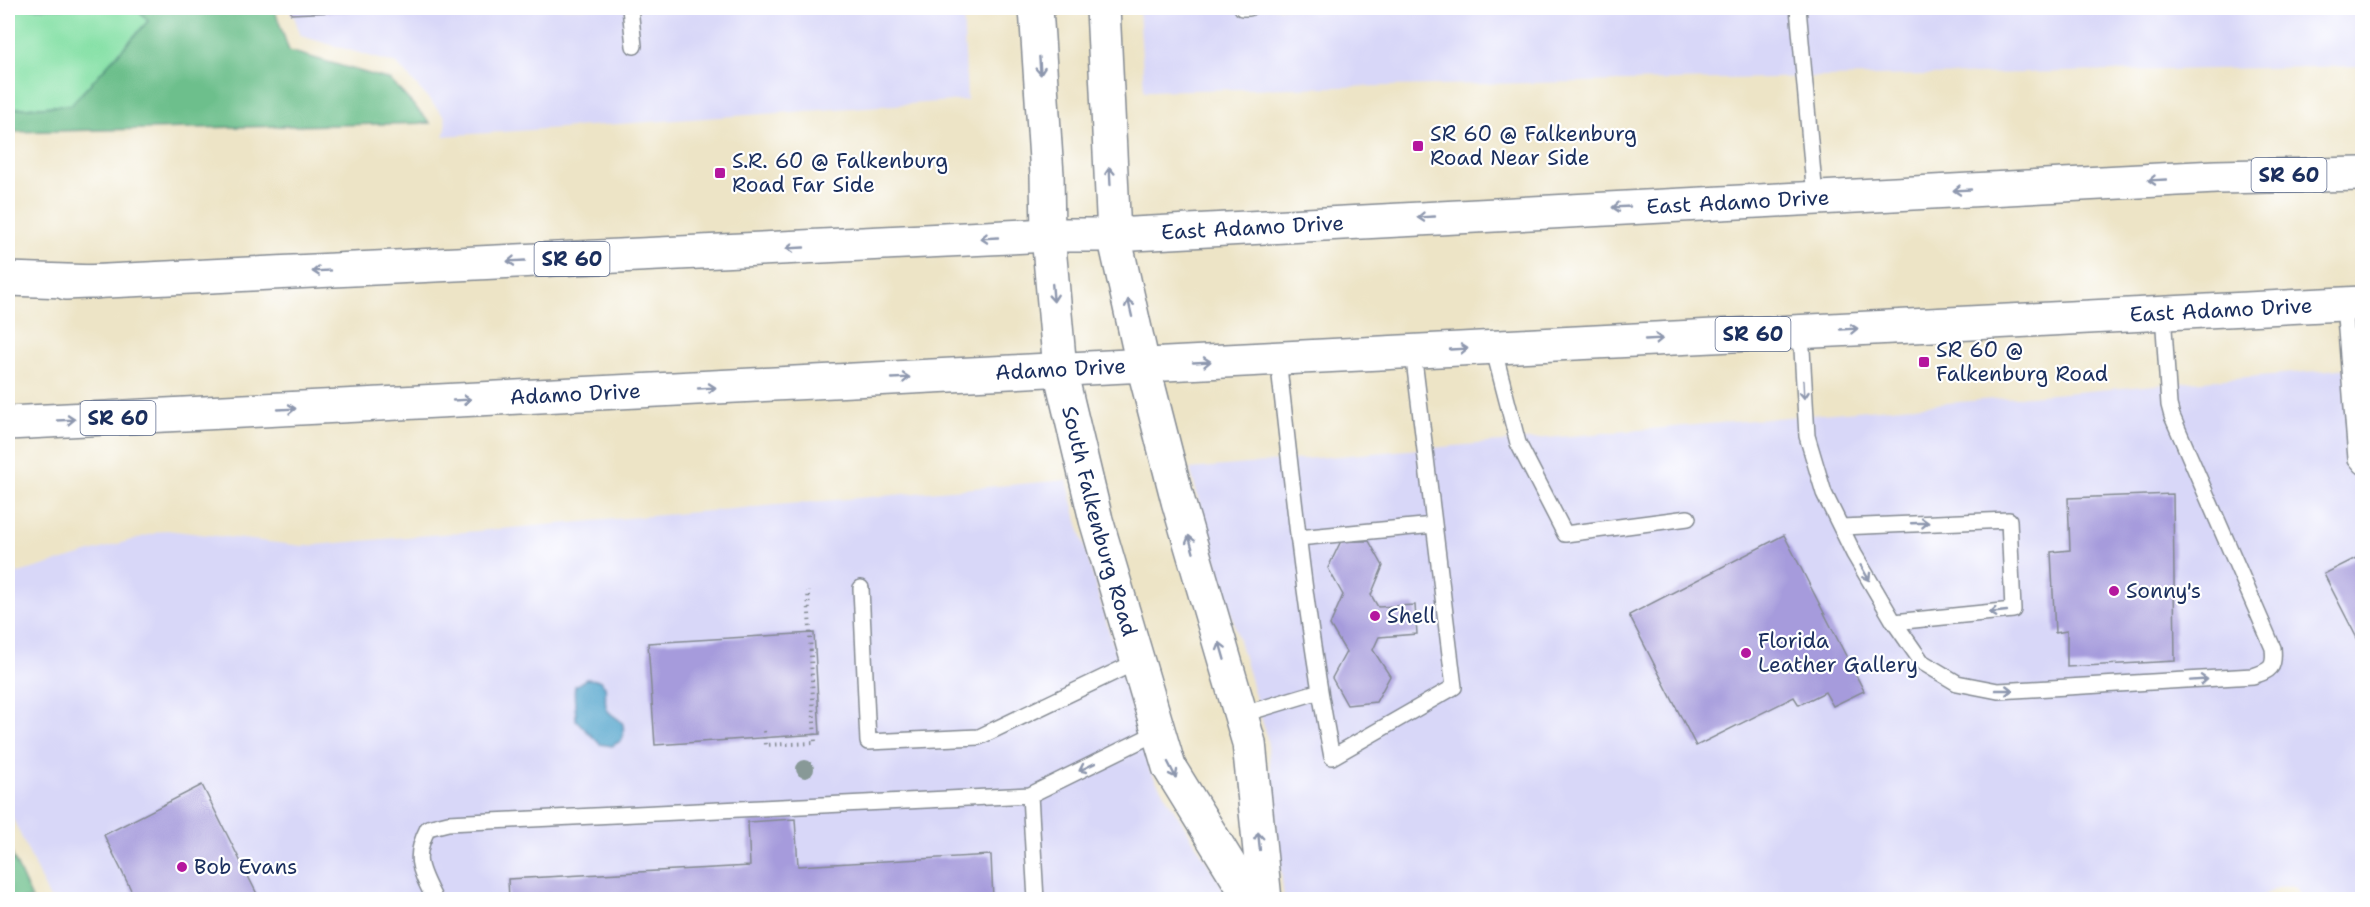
<svg xmlns="http://www.w3.org/2000/svg" width="2370" height="907" font-family="'Shantell Sans',sans-serif">
	<style>
		.built { fill: #d8d7f8 }
		.green { fill: #87e1a7; stroke: #518882; stroke-width: 1.5 }
		.forest { fill: #6dbf8c; stroke: #447775; stroke-width: 1.5 }
		.water { fill: #4fa3cb; stroke: #356994; stroke-width: 1.5 }
		.building { fill: #a69bdc }
		.lines { fill: none; stroke-linecap: round; stroke-linejoin: round }
		.service-casing { stroke: #848a92; stroke-width: 18 }
		.tertiary-casing { stroke: #848a92; stroke-width: 36 }
		.primary-casing { stroke: #848a92; stroke-width: 36 }
		.motorway-casing { stroke: #848a92; stroke-width: 36 }
		.path { stroke: #848a92; stroke-width: 4; stroke-dasharray: 1.5 4.5; stroke-linecap: butt }
		.service { stroke: #fff; stroke-width: 15 }
		.tertiary { stroke: #fff; stroke-width: 33 }
		.primary { stroke: #fff; stroke-width: 33 }
		.motorway { stroke: #fff; stroke-width: 33 }
		.tree { fill: #889997 }
		.oneway { stroke: #8d97ae }
		.poi-dot { fill: #b5179e; stroke: #fff; stroke-width: 2 }
		.labels { text-anchor: middle; stroke-width: 4.5; stroke-linejoin: round; paint-order: stroke }
		.shield { fill: #fff; stroke: #5f6d8e; stroke-width: 1.5 }
		.shield-label { font-size: 20px; font-weight: bold; fill: #1b2f5e }
		.poi-label { font-size: 21px; fill: #1b2f5e; stroke: #fff; text-anchor: start }
		.street-label { font-size: 21px; fill: #1b2f5e; stroke: #fff }
	</style>
	<rect width="100%" height="100%" fill="#fff"/>
	<filter id="ink" filterUnits="userSpaceOnUse"><feTurbulence type="fractalNoise" baseFrequency=".0167" numOctaves="2"/><feDisplacementMap in="SourceGraphic" scale="12" xChannelSelector="R" yChannelSelector="G"/><feConvolveMatrix kernelMatrix="1 2 1 2 8 2 1 2 1" color-interpolation-filters="sRGB"/></filter>
	<filter id="wash" filterUnits="userSpaceOnUse"><feTurbulence type="fractalNoise" baseFrequency=".008" numOctaves="4" result="noise"/><feDisplacementMap in="SourceGraphic" scale="24" xChannelSelector="R" yChannelSelector="G"/><feGaussianBlur stdDeviation="1.35" result="paint"/><feColorMatrix in="noise" values="0 0 0 0 0 0 0 0 0 0 0 0 0 0 0 0 0 1.4 0 .05"/><feComposite in="paint" operator="in"/></filter>
	<g filter="url(#wash)">
		<rect width="100%" height="100%" fill="#ede4c6"/>
		<path class="built" d="M291 8H963L967 100 443 136 446 128 445 117 397 64 301 36Z
			M1139 8H2362V66L1144 91Z
			M2362 367V899H2304L2295 887 2290 885 2280 887 2254 900 1284 899 1267 738 1190 469Z
			M1067 480 1078 524 1150 771 1230 899H50L8 808V576L166 530 303 546Z"/>
		<path class="green" d="M8 8H137L149 21 71 105 8 109Z"/>
		<path class="forest" d="M137 8H274L289 51 390 80 430 123 8 132V109L71 105 148 21Z
			M8 846 32 899H8Z"/>
		<path class="water" d="M586 679 599 680 605 686C607 694 603 704 608 711 619 723 627 717 622 740L612 746 600 744 576 720C576 708 573 697 575 686Z"/>
		<g id="blocks">
			<path class="building" d="M291 8H403V9L291 14Z
				M2173 494 2175 661 2067 667V631L2055 633 2051 552 2070 550 2068 498Z
				M1784 535 1864 691 1833 706 1825 692 1799 705 1794 697 1696 746 1629 615Z
				M1341 541H1369L1383 566 1371 595 1378 607 1415 605 1417 634 1379 637 1373 650 1390 676 1376 702 1347 705 1332 678 1346 652 1330 625 1343 595 1328 568Z
				M2362 555V648L2324 574Z
				M814 633 820 734 655 745 648 643Z
				M202 785 260 900H136L104 835Z
				M795 819 798 866 991 855 993 900H509L508 879 750 866 748 822Z"/>
		</g>
	</g>
	<g filter="url(#ink)">
		<use href="#blocks" fill-opacity="0" stroke="#848a92" stroke-width="1.5"/>
		<g class="lines">
			<defs>
				<path id="service" d="M630 8 634 46
					M1242 8H1249
					M1798 8 1815 197
					M2344 304 2356 459 2362 466
					M1801 332 1807 436 1824 493 1854 554 1894 622 1922 662 1957 683 1998 691 2253 676C2271 670 2275 668 2273 648L2172 416 2169 405 2163 313
					M1493 347 1518 443 1565 534 1688 518
					M1278 358C1293 491 1306 625 1332 757L1454 687 1413 352
					M1841 527 2009 520 2013 610 1894 622
					M1298 538 1434 525
					M861 588 868 742 979 737 1138 661
					M1240 715 1320 691
					M1030 795 1036 900
					M435 900C420 870 412 859 428 828L448 823 1030 795 1158 732"/>
				<g id="tertiary">
					<path id="s1" d="M1036 8 1047 175 1048 235 1060 370 1096 520 1169 767 1251 900"/>
					<path d="M1103 8 1114 235 1143 365 1178 501 1249 743 1265 900"/>
				</g>
				<g id="primary">
					<path id="s2" d="M66 283 1048 235H1114L2216 177 2362 174"/>
					<path id="s3" d="M8 423 2362 303"/>
				</g>
				<path id="motorway" d="M8 279 96 282"/>
			</defs>
			<use href="#service" class="service-casing"/>
			<use href="#tertiary" class="tertiary-casing"/>
			<use href="#primary" class="primary-casing"/>
			<use href="#motorway" class="motorway-casing"/>
			<path class="path" d="M764 731 765 745 815 743 808 591"/>
			<use href="#service" class="service"/>
			<use href="#tertiary" class="tertiary"/>
			<use href="#primary" class="primary"/>
			<use href="#motorway" class="motorway"/>
		</g>
		<circle class="tree" cx="805" cy="769" r="9"/>
		<defs><path id="oneway-shaft" d="M-6 0H5M1.5-3L5.5 0L1.5 3" fill="none" stroke-width="1.6" stroke-linecap="round" stroke-linejoin="round" transform="scale(1.5)"/></defs>
		<g class="oneway">
			<use href="#oneway-shaft" transform="translate(1040 66) rotate(86)"/>
			<use href="#oneway-shaft" transform="translate(1110 176) rotate(-93)"/>
			<use href="#oneway-shaft" transform="translate(2157 180) rotate(177)"/>
			<use href="#oneway-shaft" transform="translate(1962 190) rotate(177)"/>
			<use href="#oneway-shaft" transform="translate(1621 207) rotate(177)"/>
			<use href="#oneway-shaft" transform="translate(1426 217) rotate(177)"/>
			<use href="#oneway-shaft" transform="translate(989 238) rotate(177)"/>
			<use href="#oneway-shaft" transform="translate(795 248) rotate(177)"/>
			<use href="#oneway-shaft" transform="translate(516 261) rotate(177)"/>
			<use href="#oneway-shaft" transform="translate(321 271) rotate(177)"/>
			<use href="#oneway-shaft" transform="translate(1053 293) rotate(85)"/>
			<use href="#oneway-shaft" transform="translate(1130 308) rotate(-103)"/>
			<use href="#oneway-shaft" transform="translate(1849 329) rotate(-3)"/>
			<use href="#oneway-shaft" transform="translate(1654 339) rotate(-3)"/>
			<use href="#oneway-shaft" transform="translate(1459 349) rotate(-3)"/>
			<use href="#oneway-shaft" transform="translate(1202 362) rotate(-3)"/>
			<use href="#oneway-shaft" transform="translate(901 378) rotate(-3)"/>
			<use href="#oneway-shaft" transform="translate(707 388) rotate(-3)"/>
			<use href="#oneway-shaft" transform="translate(1804 390) rotate(87)"/>
			<use href="#oneway-shaft" transform="translate(462 400) rotate(-3)"/>
			<use href="#oneway-shaft" transform="translate(287 409) rotate(-3)"/>
			<use href="#oneway-shaft" transform="translate(66 420) rotate(-3)"/>
			<use href="#oneway-shaft" transform="translate(1920 523) rotate(-2)"/>
			<use href="#oneway-shaft" transform="translate(1191 544) rotate(-106)"/>
			<use href="#oneway-shaft" transform="translate(1865 573) rotate(60)"/>
			<use href="#oneway-shaft" transform="translate(1998 612) rotate(174)"/>
			<use href="#oneway-shaft" transform="translate(1222 651) rotate(-106)"/>
			<use href="#oneway-shaft" transform="translate(2199 680) rotate(-4)"/>
			<use href="#oneway-shaft" transform="translate(2004 690)"/>
			<use href="#oneway-shaft" transform="translate(1087 767) rotate(154)"/>
			<use href="#oneway-shaft" transform="translate(1172 770) rotate(63)"/>
			<use href="#oneway-shaft" transform="translate(1259 841) rotate(-96)"/>
		</g>
	</g>
	<g class="poi-dot">
		<rect x="1412" y="140" width="12" height="12" rx="3"/>
		<rect x="714" y="167" width="12" height="12" rx="3"/>
		<rect x="1918" y="356" width="12" height="12" rx="3"/>
		<circle cx="2114" cy="591" r="6"/>
		<circle cx="1375" cy="616" r="6"/>
		<circle cx="1746" cy="653" r="6"/>
		<circle cx="182" cy="867" r="6"/>
	</g>
	<g class="labels">
		<g class="shield">
			<rect x="2251.5" y="158" width="75" height="34" rx="4.5"/>
			<rect x="534.5" y="242" width="75" height="34" rx="4.5"/>
			<rect x="1715.5" y="317" width="75" height="34" rx="4.5"/>
			<rect x="80.5" y="401" width="75" height="34" rx="4.5"/>
		</g>
		<g class="shield-label">
			<text x="2289" y="182">SR 60</text>
			<text x="572" y="266">SR 60</text>
			<text x="1753" y="341">SR 60</text>
			<text x="118" y="425">SR 60</text>
		</g>
		<g class="poi-label">
			<text x="1430" y="141">SR 60 @ Falkenburg<tspan x="1430" dy="24">Road Near Side</tspan></text>
			<text x="732" y="168">S.R. 60 @ Falkenburg<tspan x="732" dy="24">Road Far Side</tspan></text>
			<text x="1936" y="357">SR 60 @<tspan x="1936" dy="24">Falkenburg Road</tspan></text>
			<text x="2126" y="598">Sonny's</text>
			<text x="1387" y="623">Shell</text>
			<text x="1758" y="648">Florida<tspan x="1758" dy="24">Leather Gallery</tspan></text>
			<text x="194" y="874">Bob Evans</text>
		</g>
		<g class="street-label">
			<text dy="7" stroke="none"><textPath href="#s2" startOffset="1674">East Adamo Drive</textPath></text>
			<text dy="7" stroke="none"><textPath href="#s2" startOffset="1188">East Adamo Drive</textPath></text>
			<text dy="7" stroke="none"><textPath href="#s3" startOffset="2216">East Adamo Drive</textPath></text>
			<text dy="7" stroke="none"><textPath href="#s3" startOffset="1054">Adamo Drive</textPath></text>
			<text dy="7" stroke="none"><textPath href="#s3" startOffset="568">Adamo Drive</textPath></text>
			<text dy="7" stroke="none"><textPath href="#s1" startOffset="519">South Falkenburg Road</textPath></text>
		</g>
	</g>
	<rect width="2370" height="907" fill="none" stroke="#fff" stroke-width="30"/>
</svg>
